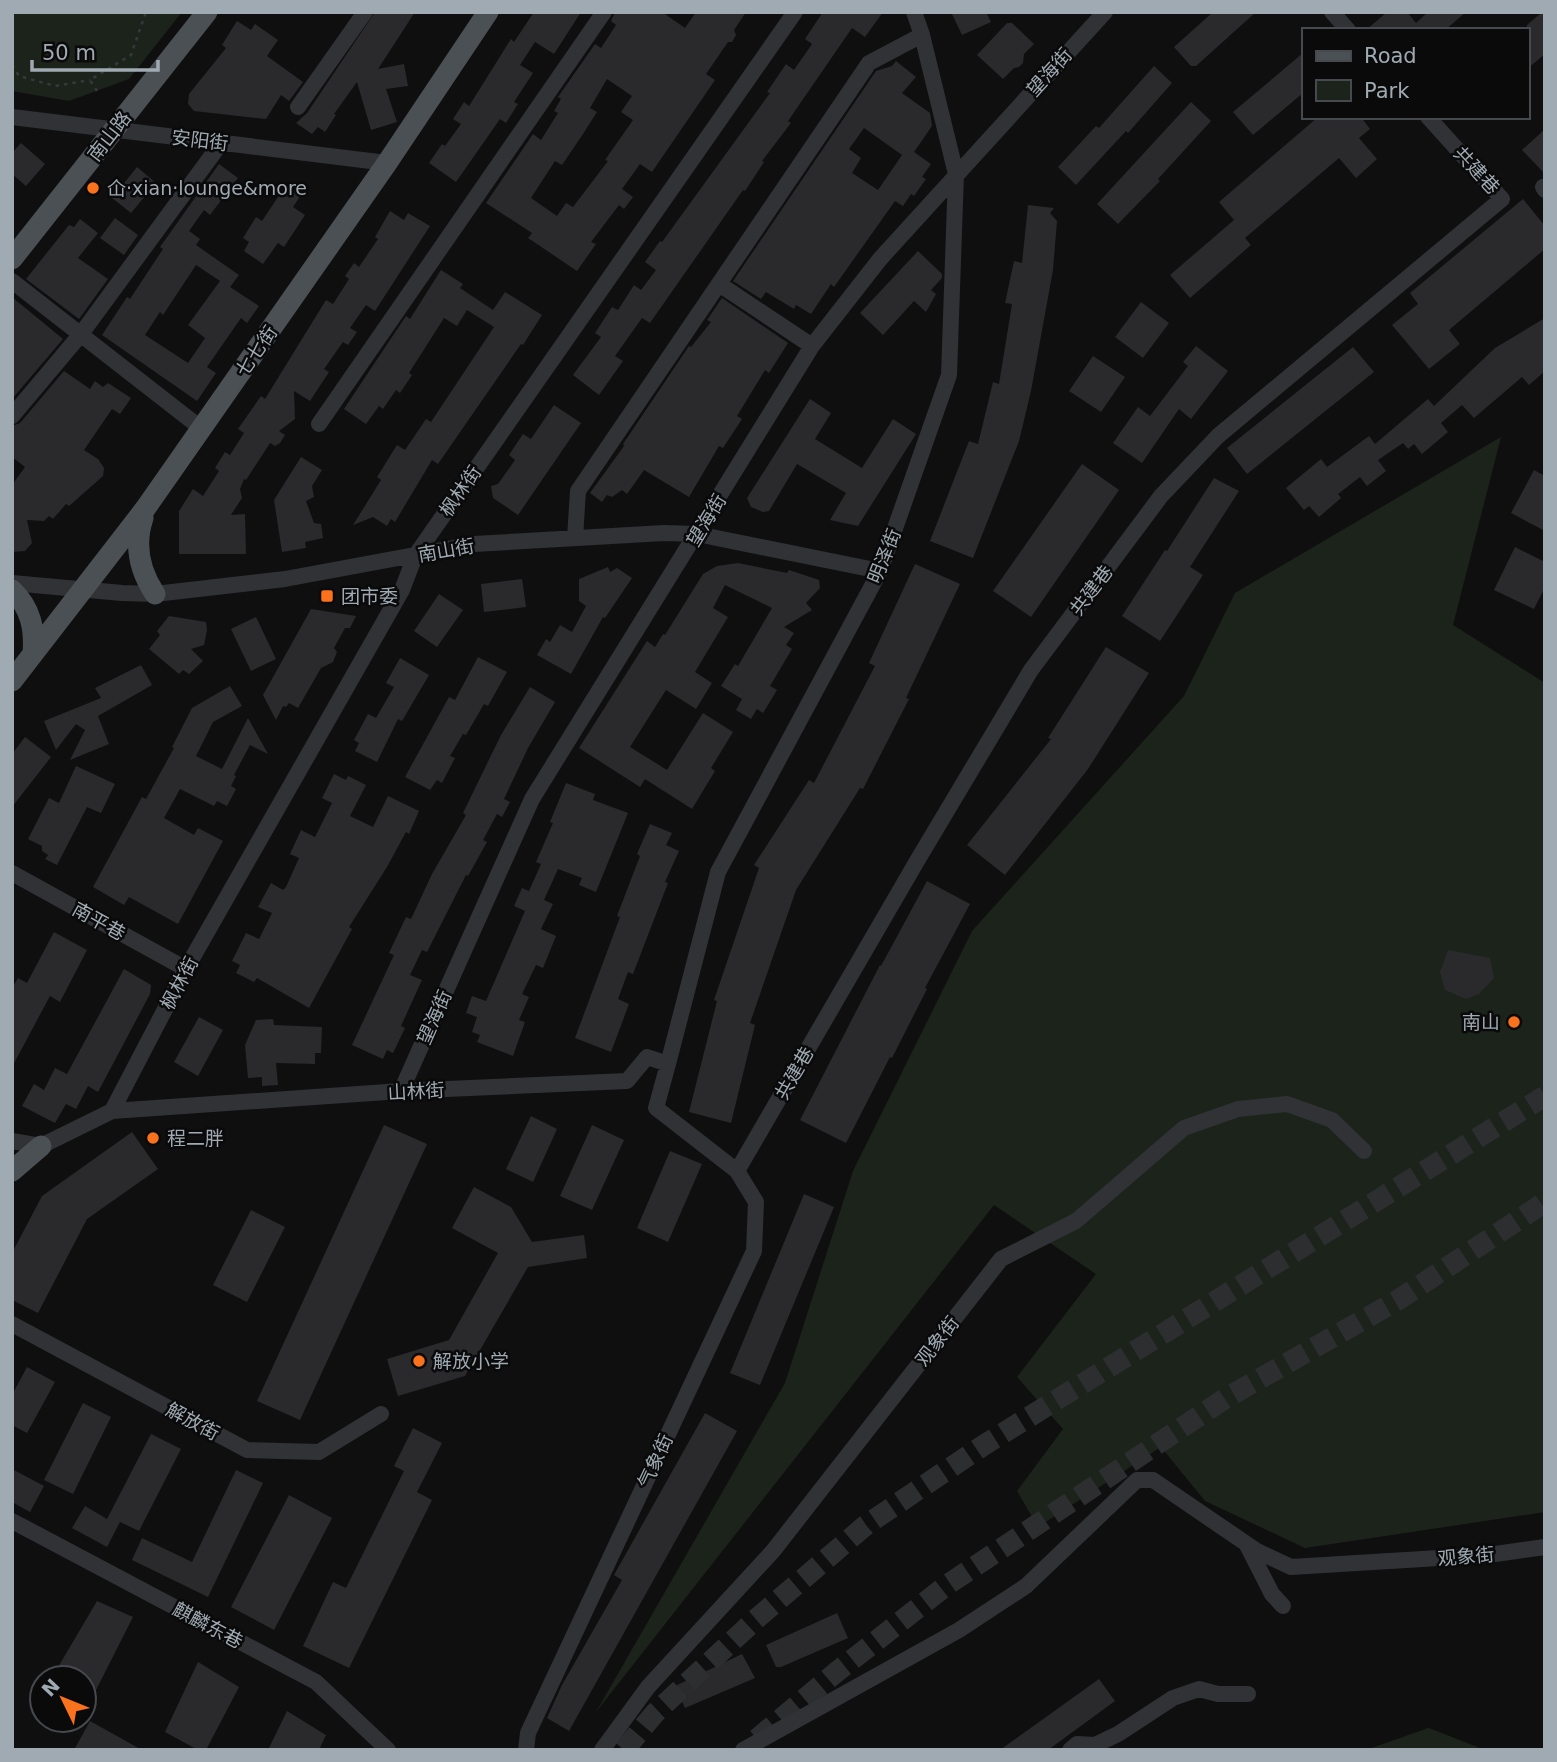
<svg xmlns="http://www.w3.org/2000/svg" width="1557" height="1762" font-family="'DejaVu Sans','Noto Sans SC',sans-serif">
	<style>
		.green { fill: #1c231b }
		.building { fill: #2a2a2d; fill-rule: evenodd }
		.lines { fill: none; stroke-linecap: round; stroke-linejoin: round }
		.major-tunnel { stroke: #2c2e30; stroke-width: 21; stroke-dasharray: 21 10; stroke-linecap: butt }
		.path { stroke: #35393c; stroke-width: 2.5; stroke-dasharray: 3.5 5; stroke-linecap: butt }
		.minor { stroke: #303235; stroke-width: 16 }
		.major { stroke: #4b5054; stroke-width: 21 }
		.poi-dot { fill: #fb721c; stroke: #0a0a0b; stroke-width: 2.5 }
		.labels { text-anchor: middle; stroke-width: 5; stroke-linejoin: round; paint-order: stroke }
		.street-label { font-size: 19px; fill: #9faab2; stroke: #0a0a0b }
		.poi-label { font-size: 19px; fill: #9faab2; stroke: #0a0a0b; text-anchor: start }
	</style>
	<rect width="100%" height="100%" fill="#0f0f10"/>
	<path class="green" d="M12 12H182L129 79 69 101 12 91Z
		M1501 437 1453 625 1545 683V1512L1305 1548 1205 1501 1161 1447 1038 1527 1017 1491 1063 1429 1017 1377 1096 1274 994 1205 596 1712 785 1383 853 1171 972 931 1184 696 1235 593Z
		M1429 1728 1485 1750H1366L1428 1728Z"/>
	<path class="building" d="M375 12H415L378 69 404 64 408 86 386 89 397 122 371 130 357 82 334 114 336 115 325 132 318 127 312 134 296 123 307 113Z
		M534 12H581L554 54 535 42 520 65 533 73 514 102 518 104 506 123 500 119 456 182 429 163 442 144 445 146 461 124 453 119 464 102 469 106 511 39 514 42Z
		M615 12H662L685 28 696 12H746L734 30 736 35 732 42H728L706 74 715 80 652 172 640 164 622 189 633 197 624 209 619 205 591 242 596 244 577 271 528 238 532 233 486 203 533 134 541 140 558 113 554 111 561 99 558 97 595 44 601 48 616 25 611 21ZM607 79 632 96 621 112 633 120 605 160 608 161 573 207 566 203 557 216 531 198 555 161 562 165 583 134 597 112 590 108Z
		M823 12H883L865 37 852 28 788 121 791 123 762 161 764 162 745 191 743 190 650 323 642 318 615 356 623 361 599 395 573 375 601 337 595 333 612 307 618 310 634 285 641 290 656 270 645 262 660 241 662 242 770 93 767 92 786 64 794 70 812 44 805 39Z
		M951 12H986L991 22 962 35Z
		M1213 12H1256L1196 66H1191L1174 47Z
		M1387 12H1407L1416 23 1428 12H1466L1445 30H1366Z
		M1542 12H1545V54L1527 69V25Z
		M237 21 251 30 255 24 278 40 267 56 303 82 289 101 281 95 266 119 194 111 188 104 189 94 226 48 222 45Z
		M1007 23H1012L1034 44 1024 54 1023 63 1019 67 1014 68 1003 79 977 55Z
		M1303 53V93L1253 135 1233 112Z
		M896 61 916 77 902 93 930 113 932 126 914 152 931 164 922 177 926 179 914 196 911 194 903 206 895 201 834 287 831 284 811 314 796 305 794 309 766 292 761 299 733 281 876 71 892 66ZM864 128 902 155 878 190 852 173 861 158 849 149Z
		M1154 66 1172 83 1128 133 1126 131 1076 185 1058 167 1096 126 1099 128Z
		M1191 102 1211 121 1158 179 1160 181 1118 224 1097 204Z
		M1318 117H1361L1370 129 1359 138 1377 159 1356 178 1339 158 1245 238 1251 245 1190 298 1170 275 1234 220 1219 202Z
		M1545 129V174L1522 150Z
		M21 143 45 164 26 186 12 174V153Z
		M219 164 238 178 210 215 204 210 189 231 200 239 196 245 239 275 230 287 259 306 247 323 241 318 207 367 216 373 197 401 102 335 127 297 130 299 163 249 160 247ZM196 265 220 281 188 325 205 338 188 363 145 335 160 312 163 315Z
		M137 167 156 183 131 213 112 198Z
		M286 185 301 195 293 207 305 215 284 247 278 243 263 264 244 251 249 242 243 238 256 217 262 221Z
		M1523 199 1545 226V249L1449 330 1460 344 1429 369 1392 325 1418 304 1410 293Z
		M1028 205 1054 208 1050 213 1057 221 1053 270 1031 391 1019 441 973 558 930 541 969 441 978 444 993 382 999 384 1012 304 1005 303 1014 261 1022 263Z
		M390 211 404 220 408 213 430 226 375 311 366 305 350 328 357 332 348 345 343 342 324 369 329 372 310 401 294 391 295 419 279 431 285 435 280 443 275 446 270 443 246 480 244 479 240 489 242 498 231 515 245 514 246 554H179V511L193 489 203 496 219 471 215 468 225 452 230 455 244 433 238 429 261 396 265 399 326 300 333 304 349 279 345 276 354 263 359 267 378 239 375 237Z
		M115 218 138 235 124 255 100 238Z
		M80 219 98 233 78 258 108 279 79 319 26 279 69 225 74 227Z
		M918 251 942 274V278L931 290 936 294 926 312 914 301 883 335 860 313Z
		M441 270 463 284 460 288 493 310 505 292 542 315 523 345 521 344 438 464 432 460 395 522 391 519 387 526 373 517 353 525 381 480 377 477 397 445 405 450 426 419 431 422 494 327 467 310 457 326 444 318 409 373 412 375 400 393 396 390 383 409 379 406 366 424 344 409 406 316 410 319Z
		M12 297 63 339 12 399Z
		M722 298 788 343 769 373 765 370 737 416 742 419 723 448 719 446 689 497 644 470 627 494 622 490 612 497 607 495 602 502 590 493 624 446 623 444 689 346 691 347 711 322 707 320Z
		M1141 302 1169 323 1143 358 1115 337Z
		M1545 318V371L1529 385 1522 377 1474 418 1462 405 1441 423 1448 432 1422 454 1414 444 1408 449 1403 443 1378 460 1386 471 1367 486 1360 477 1338 494 1341 498 1319 517 1309 506 1304 510 1286 488 1321 459 1327 467 1369 436 1375 444 1428 399 1434 406 1495 348Z
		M1196 346 1228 371 1191 419 1179 409 1142 463 1113 443 1138 407 1150 416 1188 366 1183 362Z
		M1353 347 1374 372 1247 474 1227 448Z
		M1093 356 1125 377 1101 412 1069 391Z
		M64 371 90 389 95 381 103 387 108 383 131 398 120 414 112 409 84 450 98 459 104 468 103 476 69 506 66 504 53 519 49 516 44 521 27 520 32 543 25 551 12 552V485L25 467 12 457V426L20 423Z
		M810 399 831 413 815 439 862 468 893 419 916 434 858 526 830 520 846 493 797 464 769 511 763 512 751 507 747 498Z
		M554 405 581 423 518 515 493 498 491 486 498 484 515 460 509 455 523 434 531 439Z
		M301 457 322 470 312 486 314 497 306 501 314 523 321 524 323 538 305 542 306 548 282 552 274 500Z
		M1082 464 1119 490 1031 617 993 591Z
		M1534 470 1545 476V531L1511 513Z
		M1214 478 1239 491 1190 567 1203 575 1160 641 1122 616 1165 550 1167 551Z
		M1515 547 1545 562V587L1534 609 1494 590Z
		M738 563 787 573 789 570 819 580 820 588 806 603 812 610 784 627 794 633 786 645 792 649 770 686 777 690 763 713 757 709 751 719 736 710 742 699 721 686 735 664 738 666 772 608 725 585 713 608 728 617 695 672 712 683 696 709 666 690 630 747 667 770 703 713 733 732 711 768 715 771 692 809 645 779 640 787 579 748 647 641 655 647 663 634 665 635 703 574 717 566Z
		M915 564 960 584 906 698 909 699 863 789 860 788 796 890 750 1023 755 1025 731 1123 689 1112 717 1001 714 1000 759 868 754 865 809 780 814 783 875 666 869 663Z
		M608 567 610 572 617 568 632 578 605 618 603 617 571 674 537 655 546 639 550 642 560 625 572 632 586 606 579 601V579Z
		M522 579 526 607 484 612 481 584Z
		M439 594 463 610 437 647 414 631Z
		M311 609 356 616 350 628H345L334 648 337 652 333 662 321 668 298 708 289 703 286 707 283 706 276 720 263 695Z
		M169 616 206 622 207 630 204 645 191 649 203 661 189 674 183 670 179 674 149 649 160 635 157 631Z
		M256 617 276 659 251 671 231 629Z
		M1106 647 1149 673 1088 769 1005 875 967 845 1051 739 1048 738Z
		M478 657 507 672 488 706 484 704 466 735 463 734 450 756 455 758 442 783 437 780 430 790 405 777 449 697 455 700Z
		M400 658 429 675 402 721 398 719 377 762 355 751 359 743 354 740 368 714 376 718 394 687 386 683Z
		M141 665 152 685 98 716 109 744 70 760 85 730 76 724 56 750 44 721 101 698 95 688Z
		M230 686 242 706 213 722 196 756 222 769 248 718 268 754 250 745 234 775 236 776 231 786 236 789 227 806 217 801 214 806 180 789 164 818 194 835 198 828 223 841 178 924 129 897 124 905 93 887 142 797 146 799 174 748 172 747 192 708Z
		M530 687 555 702 528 748 504 799 510 802 502 817 497 814 483 840 487 842 468 876 466 875 427 952 422 950 410 975 422 980 401 1026 405 1028 393 1053 387 1050 383 1059 352 1045 394 955 389 953 406 917 411 919 432 874 466 815 463 813 501 735Z
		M25 737 51 757 12 807V754Z
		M76 766 115 784 101 813 87 807 57 865 45 859 48 855 42 851V846L28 839 49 798 59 803Z
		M334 774 346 780 348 776 366 785 350 816 373 827 388 796 419 811 409 834 406 832 387 867 349 927 352 929 309 1008 257 978 254 982 236 973 240 965 232 961 246 933 259 939 272 913 258 907 271 883 283 890 286 887 299 858 290 854 301 830 315 837 332 803 322 798Z
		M566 783 595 794 593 800 628 813 596 892 579 885 582 878 558 869 544 900 553 904 541 929 556 936 543 968 536 965 522 994 529 997 519 1020 525 1022 513 1056 477 1042 480 1035 472 1032 477 1017 466 1013 472 996 486 1001 525 911 514 906 522 888 529 891 541 864 536 862 553 823 550 822Z
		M650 824 672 833 666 845 679 851 665 882 668 883 633 974 628 972 618 999 629 1004 611 1052 575 1038 620 917 617 916 640 856 637 854Z
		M927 881 970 904 925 988 927 989 892 1058 890 1057 846 1143 800 1120 880 965 881 966Z
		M54 932 87 950 60 1002 50 996 12 1067V988L18 978 27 983Z
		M1448 950 1490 958 1494 978 1479 994 1466 999 1445 990 1440 972Z
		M124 969 151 985 150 994 98 1092 88 1086 76 1109 66 1104 55 1123 22 1106 34 1084 44 1090 55 1068 67 1074Z
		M199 1017 223 1030 198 1076 174 1062Z
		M273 1019 274 1025 322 1027 321 1053H315V1064L276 1063 278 1085 262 1086V1077L248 1078 245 1045 256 1020Z
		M531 1116 557 1129 533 1182 506 1169Z
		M384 1125 427 1144 300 1420 257 1401Z
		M592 1125 624 1140 592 1210 560 1196Z
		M132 1132 158 1169 87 1219 38 1313 12 1300V1253L42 1196Z
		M670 1151 702 1164 668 1242 637 1228Z
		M474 1187 511 1207 532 1242 584 1235 587 1258 528 1267 465 1376 398 1396 387 1359 449 1340 498 1253 452 1228Z
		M804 1194 834 1207 760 1385 730 1373Z
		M251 1210 285 1227 247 1302 213 1285Z
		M27 1367 55 1382 27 1433 12 1425V1395Z
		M83 1403 111 1417 73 1494 44 1480Z
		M705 1413 737 1431 569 1731 547 1718 562 1685 622 1580 614 1575Z
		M413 1428 442 1443 417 1492 432 1500 349 1668 303 1646 333 1582 346 1588 404 1471 394 1466Z
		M151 1434 181 1449 139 1531 120 1522 107 1547 72 1528 85 1506 107 1519Z
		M12 1469 44 1486 30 1512 12 1502Z
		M236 1470 263 1483 208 1597 132 1560 142 1538 192 1562Z
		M289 1495 332 1518 274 1630 231 1607Z
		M97 1601 133 1617 94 1694 84 1689V1678H62L54 1674Z
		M837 1613 848 1638 781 1667H776L766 1645Z
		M742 1654 755 1678 685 1708 675 1686Z
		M198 1662 239 1687 206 1750H198L165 1732Z
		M1099 1679 1115 1701 1048 1750H1000Z
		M287 1711 326 1735 319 1750H268Z
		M90 1721 142 1750H74Z"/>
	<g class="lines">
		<path class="major-tunnel" d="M757 1739 834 1674 947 1585 1226 1398 1398 1300 1545 1202
			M624 1750 655 1713 755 1620 866 1525 984 1445 1545 1096"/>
		<path class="path" d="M12 65 19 76 55 86 90 80
			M97 91 90 80 131 55 146 12"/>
		<path class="minor" d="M1332 12 1348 30
			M298 107 365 12
			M12 117 387 163
			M1543 187 1545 190
			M12 281 202 429
			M719 284 812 346
			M12 416 81 334 221 143
			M319 424 604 12
			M575 538 578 491 869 63 922 35
			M12 583 122 593 155 594 285 579 474 544 664 533 697 534 880 571
			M12 873 186 969
			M668 1064 718 872 880 571 949 375 956 174 922 35 914 12
			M401 1091 532 799 812 346 880 259 1105 12
			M112 1111 186 969 402 590 415 556 795 12
			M12 1141 41 1146 112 1111 401 1091 627 1081 647 1057 668 1064 656 1108 737 1171 756 1202 754 1251 528 1733 526 1750
			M737 1171 917 861 1031 670 1161 496 1218 436 1502 199 1428 117
			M12 1324 247 1450 319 1452 381 1414
			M12 1521 316 1682 388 1750
			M1247 1545 1272 1594 1283 1606
			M602 1750 648 1687 773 1551 1001 1259 1076 1221 1184 1128 1238 1109 1287 1104 1332 1120 1364 1151
			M743 1750 959 1630 1026 1586 1137 1480H1153L1257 1551 1291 1567 1488 1555 1545 1547
			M1070 1750 1077 1744 1095 1745 1118 1734 1173 1698 1199 1689 1218 1694H1248"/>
		<path class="major" d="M12 259 207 12
			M143 518C134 545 139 570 155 594
			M12 590C31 608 35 629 33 654
			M12 681 145 509 387 163 488 12
			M12 1171 41 1146"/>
	</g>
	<g class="poi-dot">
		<circle cx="93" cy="188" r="7"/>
		<rect x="320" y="589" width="14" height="14" rx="3.5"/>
		<circle cx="1514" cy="1022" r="7"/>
		<circle cx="153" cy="1138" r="7"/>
		<circle cx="419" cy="1361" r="7"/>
	</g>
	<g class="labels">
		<g class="street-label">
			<text transform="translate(1049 72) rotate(-48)" y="7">望海街</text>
			<text transform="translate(109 136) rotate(-52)" y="7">南山路</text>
			<text transform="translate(200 140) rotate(7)" y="7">安阳街</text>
			<text transform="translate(1477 170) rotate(47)" y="7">共建巷</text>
			<text transform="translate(256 351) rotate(-55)" y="7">七七街</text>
			<text transform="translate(460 491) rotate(-55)" y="7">枫林街</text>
			<text transform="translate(706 520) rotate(-59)" y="7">望海街</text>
			<text transform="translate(446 550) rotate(-10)" y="7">南山街</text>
			<text transform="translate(884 556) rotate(-68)" y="7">明泽街</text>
			<text transform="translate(1091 590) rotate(-53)" y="7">共建巷</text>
			<text transform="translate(99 921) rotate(29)" y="7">南平巷</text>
			<text transform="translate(179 983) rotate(-62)" y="7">枫林街</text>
			<text transform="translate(434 1017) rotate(-66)" y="7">望海街</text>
			<text transform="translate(794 1073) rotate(-60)" y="7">共建巷</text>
			<text transform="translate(416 1091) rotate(-3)" y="7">山林街</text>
			<text transform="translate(937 1341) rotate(-52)" y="7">观象街</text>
			<text transform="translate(193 1421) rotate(28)" y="7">解放街</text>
			<text transform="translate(655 1461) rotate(-65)" y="7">气象街</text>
			<text transform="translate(1466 1556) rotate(-5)" y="7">观象街</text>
			<text transform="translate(208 1625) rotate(28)" y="7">麒麟东巷</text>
		</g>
		<g class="poi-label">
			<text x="107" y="195">仚·xian·lounge&amp;more</text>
			<text x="341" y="603">团市委</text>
			<text x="1500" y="1029" text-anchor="end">南山</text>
			<text x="167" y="1145">程二胖</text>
			<text x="433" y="1368">解放小学</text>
		</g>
	</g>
	<rect width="1557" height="1762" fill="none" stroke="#9faab2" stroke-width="28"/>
	<rect x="1302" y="28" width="228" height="91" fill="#0a0a0b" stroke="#464a4e" stroke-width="2"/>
	<rect x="1316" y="51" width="35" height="10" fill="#4b5054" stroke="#464a4e" stroke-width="2"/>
	<text x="1364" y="63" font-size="21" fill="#9faab2">Road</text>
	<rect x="1316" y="80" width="35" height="21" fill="#1c231b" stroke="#464a4e" stroke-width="2"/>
	<text x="1364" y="98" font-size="21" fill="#9faab2">Park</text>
	<g transform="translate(63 1699) rotate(313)"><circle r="33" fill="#0a0a0b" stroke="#464a4e" stroke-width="2"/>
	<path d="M0-5L12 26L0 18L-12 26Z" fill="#fb721c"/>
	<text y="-10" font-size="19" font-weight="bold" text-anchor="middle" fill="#9faab2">N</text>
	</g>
	<path d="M32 60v10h126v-10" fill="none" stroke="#9faab2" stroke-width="3.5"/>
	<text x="42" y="60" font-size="21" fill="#9faab2" stroke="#0a0a0b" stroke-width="5" paint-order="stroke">50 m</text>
</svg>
